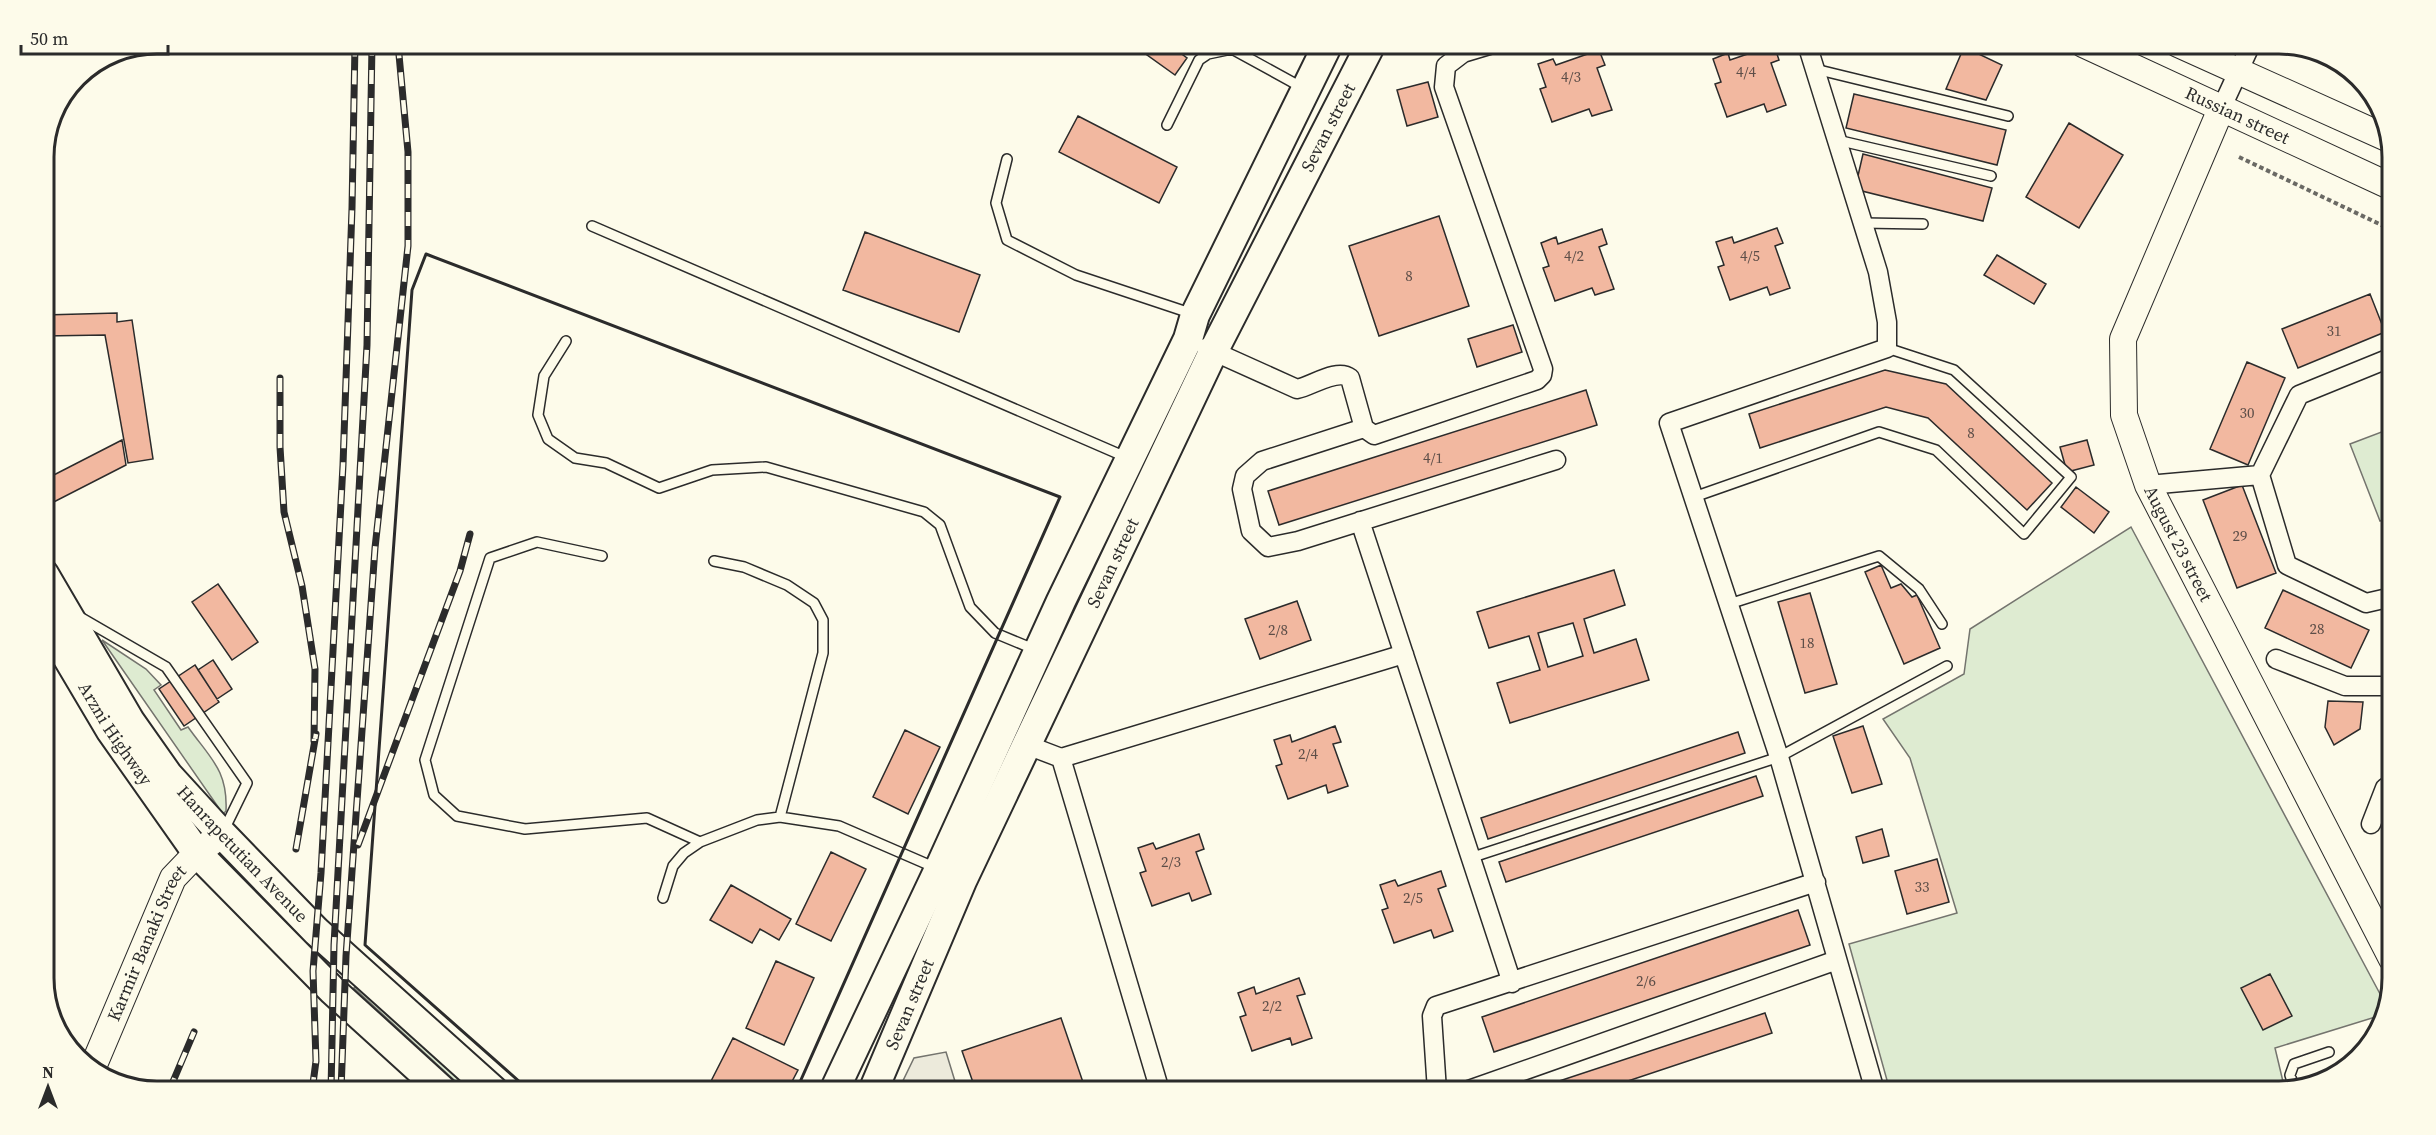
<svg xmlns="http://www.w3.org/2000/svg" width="2436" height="1135" font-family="'Source Serif 4',serif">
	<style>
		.green { fill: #deebd1; stroke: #74746e; stroke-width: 1.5 }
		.parking { fill: #eceadb; stroke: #74746e; stroke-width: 1.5 }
		.building { fill: #f2b8a0; stroke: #2b2b2b; stroke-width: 1.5; fill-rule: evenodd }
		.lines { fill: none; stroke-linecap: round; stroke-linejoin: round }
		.lane-casing { stroke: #2b2b2b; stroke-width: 12 }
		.street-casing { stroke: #2b2b2b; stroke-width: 21 }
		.secondary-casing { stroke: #2b2b2b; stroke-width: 28 }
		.primary-casing { stroke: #2b2b2b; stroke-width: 32 }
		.path { stroke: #6a6964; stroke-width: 4; stroke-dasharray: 4.5 3; stroke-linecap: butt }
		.lane { stroke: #fdfbea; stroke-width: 9 }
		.street { stroke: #fdfbea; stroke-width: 18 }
		.secondary { stroke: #fdfbea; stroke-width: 26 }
		.primary { stroke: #fdfbea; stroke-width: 28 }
		.rail-casing { stroke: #2b2b2b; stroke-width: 7 }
		.rail { stroke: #fdfbea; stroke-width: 4.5; stroke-dasharray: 14; stroke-linecap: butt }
		.wall { stroke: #2b2b2b; stroke-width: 3 }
		.labels { text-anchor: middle; stroke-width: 4.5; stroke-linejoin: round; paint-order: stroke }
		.number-label { font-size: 15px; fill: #5d4e48 }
		.street-label { font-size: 18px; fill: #2b2b2b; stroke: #fdfbea }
		.rim { fill: none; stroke: #2b2b2b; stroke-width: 3 }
	</style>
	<rect width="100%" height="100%" fill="#fdfbea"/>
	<path class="green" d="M2392 428V517L2380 521 2350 444Z
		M2131 527 2387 1007 2385 1014 2275 1048 2285 1090 2280 1091H1890L1849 944 1957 913 1910 758 1883 719 1964 674 1970 629Z
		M102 640 146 669 161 685 154 690 181 730 188 727C210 758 228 770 226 811L223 814Z
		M360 981 479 1091H466L354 988Z"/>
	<path class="parking" d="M946 1052 958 1091H898L914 1058Z"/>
	<path class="building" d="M1149 44H1186L1179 52 1187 58 1175 75 1143 52Z
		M1774 45 1779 60 1771 63 1786 105 1767 112 1764 104 1727 117 1715 84 1721 82 1713 59 1728 53 1730 60Z
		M1964 47 2002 65 1986 100 1946 89Z
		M1599 50 1605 65 1597 68 1612 110 1592 116 1589 109 1552 122 1540 89 1546 87 1538 64 1553 59 1556 65Z
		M1428 82 1438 117 1407 126 1397 90Z
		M1854 94 2006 130 1997 165 1846 128Z
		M1078 116 1177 167 1159 203 1059 152Z
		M2069 123 2123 155 2079 228 2026 197Z
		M1863 154 1992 188 1983 221 1862 191 1857 180Z
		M1439 216 1469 306 1379 336 1349 246Z
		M1777 228 1783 243 1775 246 1790 288 1770 295 1767 287 1730 300 1718 267 1724 265 1716 242 1732 237 1734 243Z
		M1602 229 1607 244 1599 247 1614 289 1595 295 1592 288 1555 301 1543 268 1549 266 1541 243 1556 237 1558 244Z
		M865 232 980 275 959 332 843 290Z
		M1997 255 2046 284 2034 304 1984 275Z
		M2370 294 2385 332 2298 368 2282 329Z
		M117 313V322L132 320 153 459 128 463 105 335 44 336V315Z
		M1513 325 1522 352 1477 367 1468 339Z
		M2247 362 2285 378 2248 465 2210 449Z
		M1885 370 1946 384 2052 483 2027 510 1928 418 1886 407 1760 448 1749 414Z
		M1586 390 1597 425 1279 525 1268 491Z
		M122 440 126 465 44 507V480Z
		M2087 440 2094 465 2067 472 2060 447Z
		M2242 485 2276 573 2237 588 2203 500Z
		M2076 487 2109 512 2094 533 2061 507Z
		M1881 565 1891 588 1901 584 1912 597 1917 595 1940 648 1904 664 1865 572Z
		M1614 570 1625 605 1584 619 1594 653 1636 639 1649 680 1510 723 1497 683 1540 670 1529 636 1489 648 1477 612ZM1573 623 1583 656 1548 667 1538 633Z
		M218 584 258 642 232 660 192 602Z
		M2283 590 2369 630 2351 668 2265 628Z
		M1810 593 1837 684 1805 693 1778 602Z
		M1297 601 1311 640 1260 659 1245 619Z
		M213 660 232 689 217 699 198 670Z
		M195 665 219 702 184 726 159 689Z
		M2328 701 2363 702 2360 729 2334 745 2325 727Z
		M1335 726 1341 742 1333 744 1348 786 1328 793 1326 785 1288 799 1276 766 1282 764 1274 740 1290 735 1292 742Z
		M1863 726 1882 784 1852 793 1833 736Z
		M905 730 940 747 908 814 873 797Z
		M1738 732 1745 753 1488 839 1481 818Z
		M1756 776 1763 796 1506 882 1499 862Z
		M1882 829 1889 856 1863 863 1856 837Z
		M1199 834 1204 849 1196 852 1211 894 1192 901 1189 893 1152 906 1140 873 1146 871 1138 848 1153 843 1156 849Z
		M831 852 866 869 831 941 796 924Z
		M1937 859 1949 902 1907 914 1895 871Z
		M1441 871 1446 886 1438 889 1453 931 1434 938 1431 930 1394 943 1382 910 1388 908 1380 885 1395 880 1398 886Z
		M731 885 791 919 779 940 760 929 752 943 710 920Z
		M1798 910 1810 945 1494 1052 1482 1017Z
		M776 961 814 978 784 1045 746 1028Z
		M2270 974 2292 1016 2263 1030 2241 988Z
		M1299 978 1305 994 1297 996 1312 1038 1292 1045 1290 1038 1252 1051 1240 1017 1246 1015 1238 993 1254 987 1256 994Z
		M1765 1013 1772 1033 1598 1091H1529Z
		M1061 1018 1086 1091H976L962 1051Z
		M733 1038 798 1070 787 1091H706Z"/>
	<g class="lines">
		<defs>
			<path id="lane" d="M1815 69 2008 116
				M1167 125 1199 60 1208 54 1232 49 1303 88
				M1837 140 1991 176
				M1007 159 996 203 1007 240 1076 275 1193 314
				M1863 223 1923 224
				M592 226 1128 458
				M566 341 544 376 538 415 548 439 575 458 606 463 659 488 712 470 766 467 924 512 940 525 970 607 995 633 1036 650
				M1694 497 1879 432 1936 450 2024 534 2071 477 1954 370 1887 348
				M602 556 537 542 490 558 425 760 434 795 457 816 525 829 647 818 700 842
				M714 561 744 567 787 585 814 603 823 620V653L780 817
				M1729 604 1879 556 1919 589 1942 624
				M78 616 166 667 247 783 224 830
				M1470 858 1779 757 1947 666
				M663 898 673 866 684 853 700 842 757 820 780 817 839 826 936 868
				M2294 1087 2290 1075 2294 1064 2329 1052"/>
			<path id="street" d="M1807 44 1878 272 1887 322V348L1669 423 1779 757 1875 1091
				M2221 109 2251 44
				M1206 348 1297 389C1312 386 1337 368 1350 378L1364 428 1374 435 1537 380 1542 375 1543 369 1444 87 1446 66 1463 53 1493 44
				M1364 428 1262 461 1245 476 1242 489 1251 531 1268 547 1298 541 1556 460
				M2260 475 2287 565 2366 603 2392 597
				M2148 485 2260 475 2299 395 2385 360 2392 363
				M1360 521 1512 983
				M2276 659 2345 686H2392
				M1027 745 1061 758 1160 1091
				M1061 758 1404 654
				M2371 824 2385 788 2392 783
				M1437 1091 1432 1016 1436 1006 1816 882
				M1466 1091 1837 960"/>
			<g id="secondary">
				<path id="s1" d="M2083 44 2392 187"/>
				<path d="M2178 44 2389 139"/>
				<path id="s2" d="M2221 109 2123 339 2124 415 2148 485 2392 959"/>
				<path id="s3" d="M93 1067 173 878 197 853 222 834"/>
			</g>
			<g id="primary">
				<path id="s4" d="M44 574 130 721 168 775 222 834 316 931 494 1091"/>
				<path id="s5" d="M44 618 111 731 197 853 333 991 443 1091"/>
				<path d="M834 1091 939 869 1061 601 1188 339 1195 315 1328 44"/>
				<path id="s6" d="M873 1091 962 881 1213 352 1371 44"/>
			</g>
		</defs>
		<use href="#lane" class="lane-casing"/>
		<use href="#street" class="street-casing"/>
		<use href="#secondary" class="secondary-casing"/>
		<use href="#primary" class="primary-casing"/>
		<path class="path" d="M2282 44 2353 77
			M2239 157 2392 230"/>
		<use href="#lane" class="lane"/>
		<use href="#street" class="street"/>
		<use href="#secondary" class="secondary"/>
		<use href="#primary" class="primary"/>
		<defs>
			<path id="rail" d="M280 378V447L284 512 302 586 315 669 314 741
				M358 845 460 571 470 534
				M296 849 316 734
				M169 1091 194 1032
				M312 1091 316 1061 313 971 321 873 343 465 352 208 355 44
				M331 1091 334 945 367 345 372 44
				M341 1091 346 956 375 548 408 246V152L398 44"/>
		</defs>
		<use href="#rail" class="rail-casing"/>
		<use href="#rail" class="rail"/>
		<path class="wall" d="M530 1091 365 945 412 290 426 254 1060 497 796 1091"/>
	</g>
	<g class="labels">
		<g class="number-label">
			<text x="1746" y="77">4/4</text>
			<text x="1571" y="82">4/3</text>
			<text x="1574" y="261">4/2</text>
			<text x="1750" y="261">4/5</text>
			<text x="1409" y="281">8</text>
			<text x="2334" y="336">31</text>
			<text x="2247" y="418">30</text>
			<text x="1971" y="438">8</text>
			<text x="1433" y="463">4/1</text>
			<text x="2240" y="541">29</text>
			<text x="2317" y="634">28</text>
			<text x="1278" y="635">2/8</text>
			<text x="1807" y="648">18</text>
			<text x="1308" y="759">2/4</text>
			<text x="1171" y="867">2/3</text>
			<text x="1922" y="892">33</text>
			<text x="1413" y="903">2/5</text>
			<text x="1646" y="986">2/6</text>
			<text x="1272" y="1011">2/2</text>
		</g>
		<g class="street-label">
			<text dy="6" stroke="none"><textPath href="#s1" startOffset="170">Russian street</textPath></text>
			<text dy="6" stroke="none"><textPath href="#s6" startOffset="1066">Sevan street</textPath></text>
			<text dy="6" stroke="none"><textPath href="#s2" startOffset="466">August 23 street</textPath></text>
			<text dy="6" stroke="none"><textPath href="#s6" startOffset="580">Sevan street</textPath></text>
			<text dy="6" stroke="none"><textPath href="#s5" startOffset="136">Arzni Highway</textPath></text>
			<text dy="6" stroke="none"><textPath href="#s4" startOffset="345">Hanrapetutian Avenue</textPath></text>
			<text dy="6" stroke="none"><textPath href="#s3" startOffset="135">Karmir Banaki Street</textPath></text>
			<text dy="6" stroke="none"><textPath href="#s6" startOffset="94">Sevan street</textPath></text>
		</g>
	</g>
	<path d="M0 0H2436V1135H0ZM157 54H2279A103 103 0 0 1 2382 157V978A103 103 0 0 1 2279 1081H157A103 103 0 0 1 54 978V157A103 103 0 0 1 157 54Z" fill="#fdfbea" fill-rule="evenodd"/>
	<path class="rim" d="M157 54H2279A103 103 0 0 1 2382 157V978A103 103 0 0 1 2279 1081H157A103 103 0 0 1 54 978V157A103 103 0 0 1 157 54Z"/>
	<g transform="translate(48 1087)" stroke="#fdfbea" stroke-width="4.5" paint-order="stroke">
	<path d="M0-4.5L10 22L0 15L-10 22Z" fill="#2b2b2b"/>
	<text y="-9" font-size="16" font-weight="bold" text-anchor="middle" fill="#2b2b2b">N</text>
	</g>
	<path d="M21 45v9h147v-9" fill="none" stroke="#2b2b2b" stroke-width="3"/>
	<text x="30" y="45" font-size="18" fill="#2b2b2b" stroke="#fdfbea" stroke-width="4.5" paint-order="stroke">50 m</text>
</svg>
